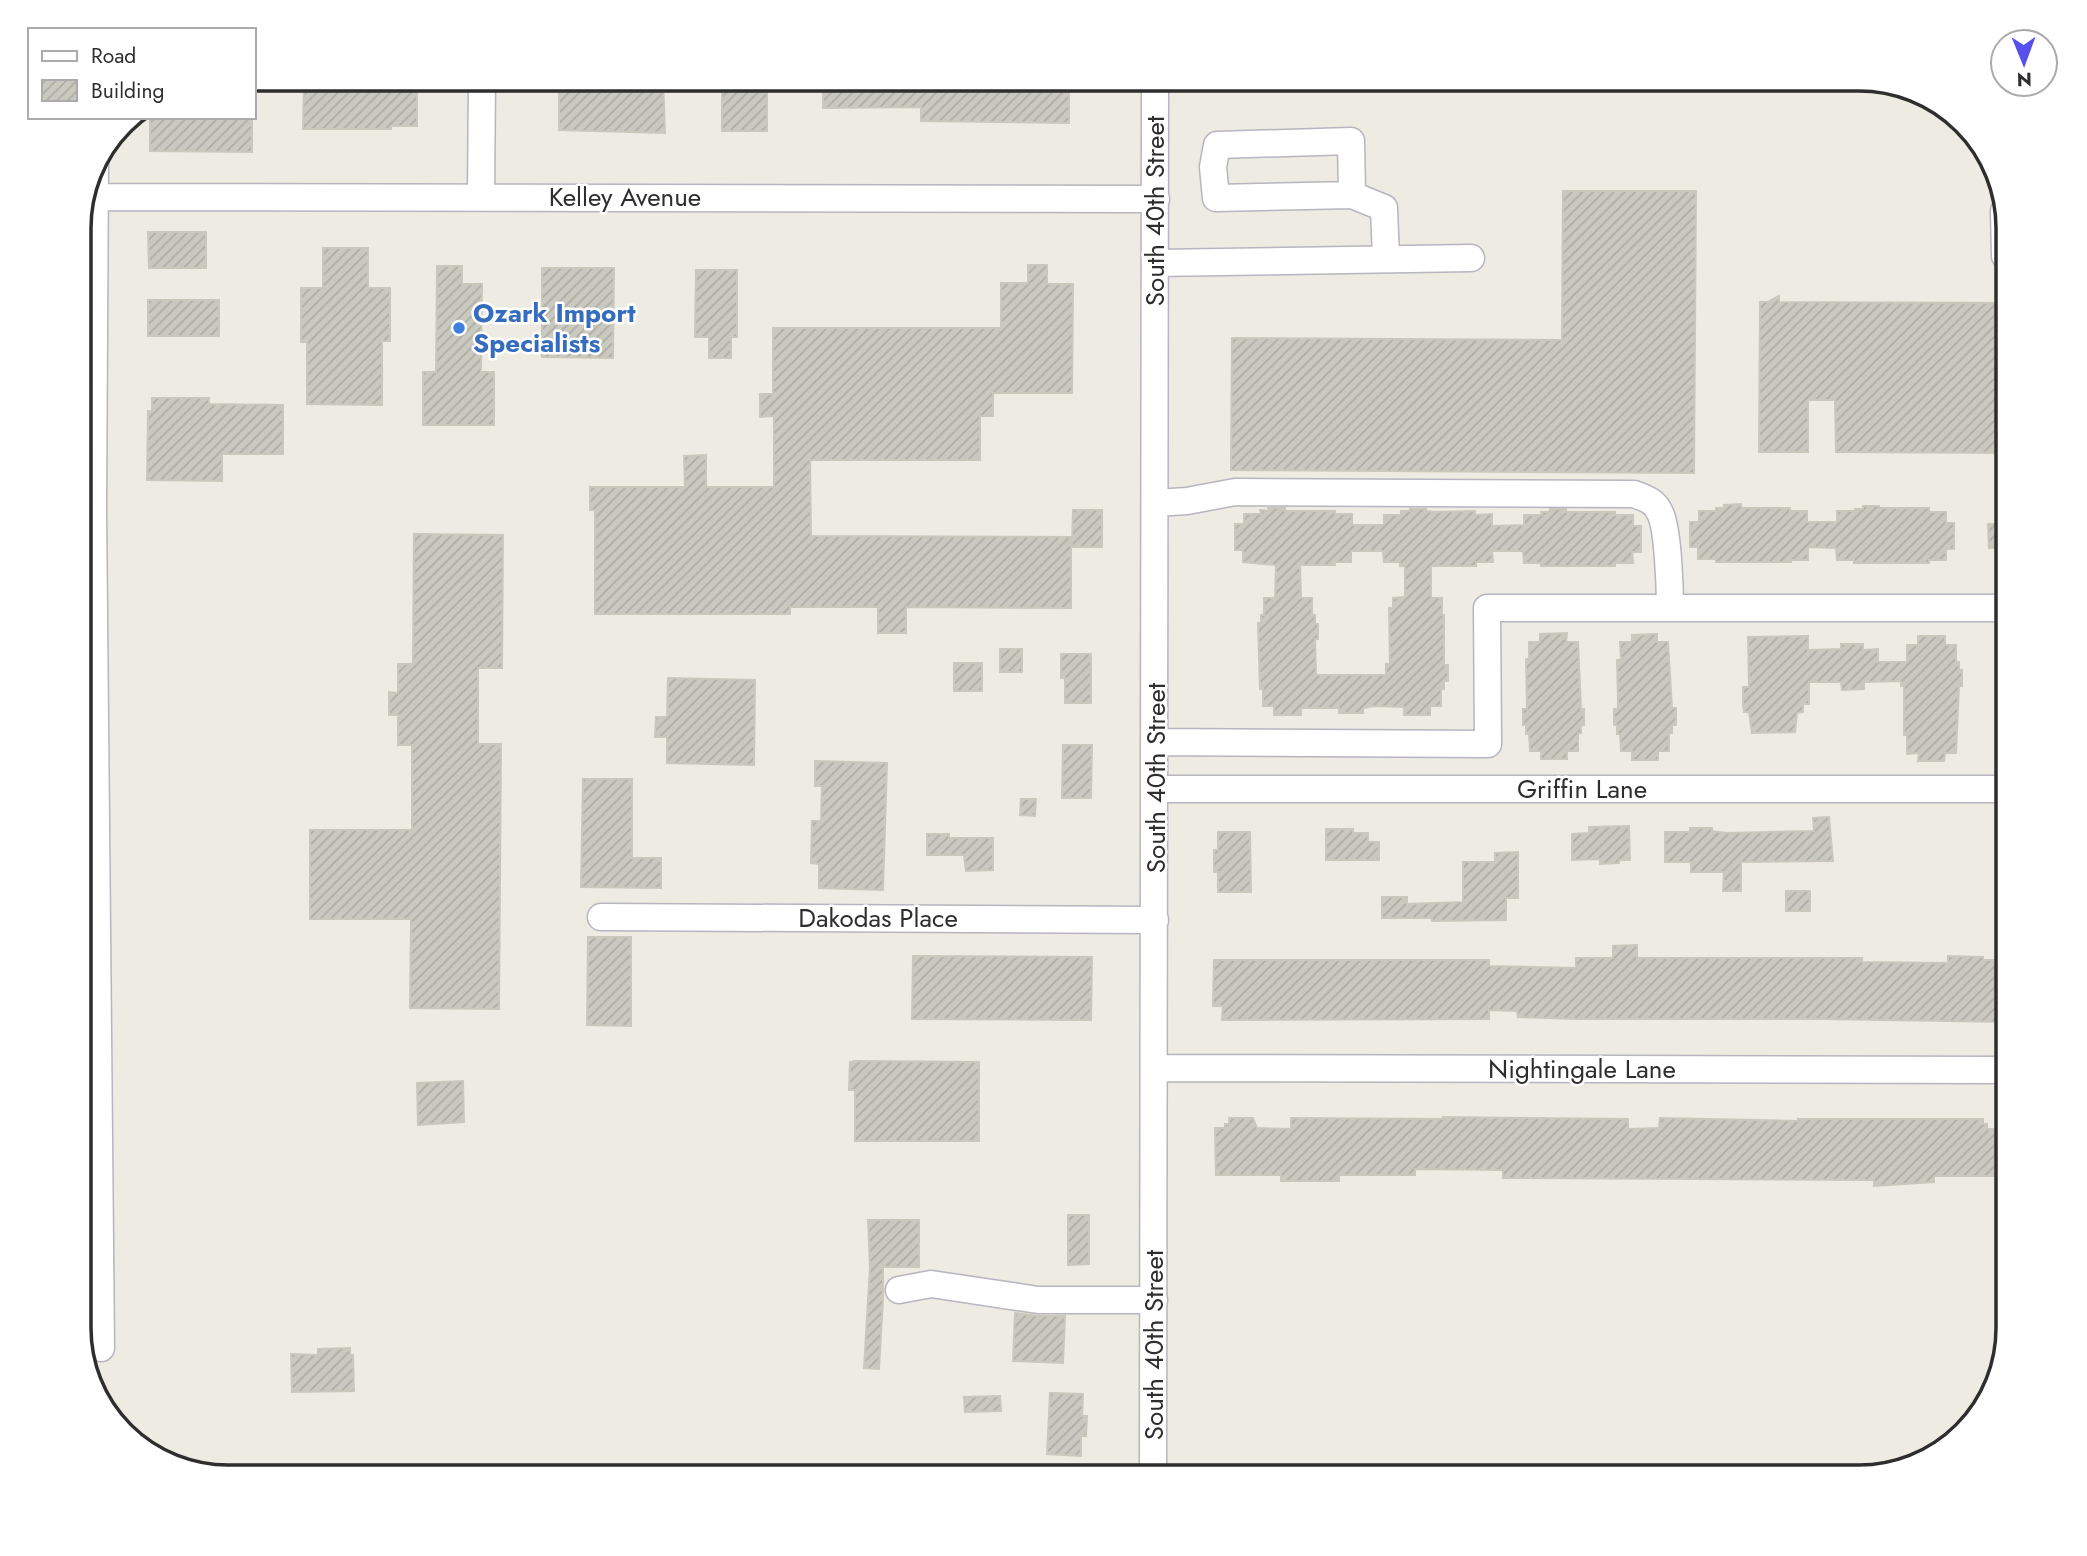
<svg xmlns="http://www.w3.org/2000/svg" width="2087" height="1556" font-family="Jost,sans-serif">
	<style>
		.building { fill: url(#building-hatch); stroke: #cac8bb; stroke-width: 2; fill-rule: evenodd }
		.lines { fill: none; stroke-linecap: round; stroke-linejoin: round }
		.minor-casing { stroke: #b6b5c0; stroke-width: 29 }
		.minor { stroke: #fff; stroke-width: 26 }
		.shop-dot { fill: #3f7fe0; stroke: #fff; stroke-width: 2.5 }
		.labels { text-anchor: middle; stroke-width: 5; stroke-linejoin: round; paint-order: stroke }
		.street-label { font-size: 26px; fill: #2e2e2e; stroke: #fff }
		.shop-label { font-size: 26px; font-weight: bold; fill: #366cbe; stroke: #fff; text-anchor: start }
		.rim { fill: none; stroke: #2e2e2e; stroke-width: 3.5 }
	</style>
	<defs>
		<pattern id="building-hatch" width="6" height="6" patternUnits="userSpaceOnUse" patternTransform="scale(1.75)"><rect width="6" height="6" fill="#cac9c0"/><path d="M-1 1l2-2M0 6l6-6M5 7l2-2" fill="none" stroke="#aeada5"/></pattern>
	</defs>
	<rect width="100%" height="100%" fill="#eeebe2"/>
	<path class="building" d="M559 79H663L665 133 559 130Z
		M722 79H767V131H722Z
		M823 79H1069V123L921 121V107L823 108Z
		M304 83 391 84V88L417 89V126H391V129H303Z
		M150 117H252V152L150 151Z
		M1563 191H1696L1694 473 1231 470 1232 338 1562 340Z
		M148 232H206V268H149Z
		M323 248H368V288H390V341H382V405L307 404V342H301V288H323Z
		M1028 265H1047V284H1073L1072 393H993V416H980V460H810L811 536 1071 537V608L906 607V633H878V607H790V614H595V510H590V487H685L684 456 706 455V487H774V416L760 417V394H773V328H1001V283H1028Z
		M437 266H462V284H482L481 372H494V425H423V372H436Z
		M542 268H614L613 358 542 357Z
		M696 270H737V337H731V358H709V337H695Z
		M1779 296V302L2008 303V453L1836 452 1835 400H1808V452H1759L1760 302H1768Z
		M148 300H219V336H148Z
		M152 398H209V404L283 405V454H222V481L147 480 148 411H152Z
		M1741 504V508H1790V511H1807V522H1837V511H1855V509H1863V506H1879V508H1929V512H1946V523H1954V549H1946V560H1929V563H1854V560H1837L1836 548 1808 547V560H1791V562H1716V559H1698V547H1690V522H1699V511H1716V508H1724V505Z
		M1268 508H1285V511H1335V514H1352V525H1384V515H1401V511H1410V509H1426V511L1434 512 1475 511V515L1492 514V526L1524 525V515H1542L1541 512H1550V509H1566V512H1615V515H1633V526H1641V552H1632L1633 563H1615V566H1541V563H1524L1523 551H1492L1493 562H1476V566H1431V598H1442V615H1444V665H1448V681H1444V689H1441V706H1430V715H1404V707L1375 706 1363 708V713H1339V708H1301V715H1274V706H1263V689H1260L1258 623H1261V615H1264V598H1275L1276 565 1243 562V550H1235V524H1244V514H1261L1260 510 1269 511ZM1351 551H1383L1384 562H1400V566H1405V597L1393 598V608H1389L1390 664H1386V675H1316L1315 639H1318V624H1315V615H1312V598H1301L1300 565H1335V562H1351Z
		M1073 510H1102V547H1072Z
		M1988 524H2008V548H1989Z
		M414 534 503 535 502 668H478V744H501L499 1009 410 1008 411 919H310V830H412V745H398V715H389V692L398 693V664H413Z
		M1567 633 1566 642H1578L1581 709H1584V725H1581V733H1578V751H1567V759H1541V751H1530L1529 734H1526V725H1523V709H1527L1526 659H1529V642H1540V634Z
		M1657 634V642H1668L1672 708H1676V725H1672V733H1669V751H1658V760H1632V751H1621L1620 734H1617V725H1614V709H1618V701L1617 660H1621L1620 642H1632V635Z
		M1808 636V650L1841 649V644H1863V650L1878 649V662H1907V645H1918V636H1945V645H1956V662H1959V670H1962V686H1959L1956 753H1945L1944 761H1918L1919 753 1907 754V735H1904V686H1901V681L1864 682V689L1842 690 1841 682H1809V704H1803V712L1797 713 1795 732 1752 733 1749 712H1744L1743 704V687H1749L1748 637Z
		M1000 649H1022V672H1000Z
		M1061 654H1091V703H1065V678H1061Z
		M954 663H982V691H954Z
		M668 678 755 680 754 765 667 763V737H655L656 717H667Z
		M1063 745H1092L1091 798H1062Z
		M815 761 887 763 883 890 819 888V864L811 863 812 821H821L822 786H815Z
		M583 779H632V858H661V888L581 887Z
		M1021 799H1036L1035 816 1020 815Z
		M1829 817 1833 861 1741 862V891H1723L1724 872H1691V862H1665V832H1690V828H1712V831L1726 833 1814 831 1813 818Z
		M1629 826 1630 860H1619V863L1600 864V859L1572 860V834L1589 833V827Z
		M1326 829H1353V833H1368V842H1379V860H1326Z
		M1218 832H1250L1251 892H1218V872H1214V850H1218Z
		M927 834H949V838H993V870L966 871 964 855H927Z
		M1518 852V898H1506V920L1432 921V918H1382V897H1407V904L1463 902V862H1495V853Z
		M1786 891H1810V911H1786Z
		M588 937H631V1026L587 1025Z
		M1637 945V958H1862V962L1948 963V956L1983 957V960H2008V1022L1821 1019H1576L1518 1017 1517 1011 1489 1010V1019L1222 1020 1223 1006H1213L1214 960H1489V966L1576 968V958H1613V946Z
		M913 956 1092 957 1091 1020 912 1019Z
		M855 1061 979 1062V1141H855V1090H849L850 1062Z
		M463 1081 464 1122 418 1125 417 1083Z
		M1443 1117 1628 1119V1129L1659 1128 1660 1118 1798 1121V1119H1983V1124H1987V1129H1997V1176H1934V1182L1874 1186V1180L1503 1178V1170L1415 1169V1175H1339V1181H1281V1175H1216L1215 1128H1225V1124H1229V1118H1253L1257 1128 1291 1129V1118L1443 1119Z
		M1068 1215H1089V1264L1068 1265Z
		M868 1220H919V1267H883V1300L879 1369 864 1368 870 1267Z
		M1015 1313 1038 1316H1065L1063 1363 1013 1361Z
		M350 1348V1355H353L354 1391 292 1392 291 1354 318 1355V1349Z
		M1050 1393 1083 1394 1082 1416H1087L1086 1436H1081V1456L1047 1454Z
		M1000 1396 1001 1411 965 1412 964 1397Z"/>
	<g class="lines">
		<defs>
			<path id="minor" d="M1352 195 1216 198 1213 167 1217 145 1351 141 1352 195 1384 208 1386 259
				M95 197 1156 199
				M481 197 482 79
				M2004 211 2005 256
				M1156 263 1471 258
				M1156 503 1187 501 1235 492 1634 494C1645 498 1655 501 1660 513 1668 528 1670 588 1670 608
				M79 509H93L95 161
				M93 509 101 1348
				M1156 742 1488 744 1487 608H2008
				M1155 789H2008
				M601 917 1155 920
				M1155 1068 2008 1070
				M899 1290 931 1284 1038 1300H1154
				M1153 1477 1155 79"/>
		</defs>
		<use href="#minor" class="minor-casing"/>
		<use href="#minor" class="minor"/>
	</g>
	<circle class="shop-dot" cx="459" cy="328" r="7"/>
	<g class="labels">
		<g class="street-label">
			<text x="625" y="206">Kelley Avenue</text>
			<text transform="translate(1155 211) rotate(-90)" y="9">South 40th Street</text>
			<text transform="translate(1156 778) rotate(-90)" y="9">South 40th Street</text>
			<text x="1582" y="798">Griffin Lane</text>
			<text x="878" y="927">Dakodas Place</text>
			<text x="1582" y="1078">Nightingale Lane</text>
			<text transform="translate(1154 1345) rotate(-90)" y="9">South 40th Street</text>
		</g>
		<g class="shop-label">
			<text x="473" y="322">Ozark Import<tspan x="473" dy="30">Specialists</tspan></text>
		</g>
	</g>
	<path d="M0 0H2087V1556H0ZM228 91H1859A137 137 0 0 1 1996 228V1328A137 137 0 0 1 1859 1465H228A137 137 0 0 1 91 1328V228A137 137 0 0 1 228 91Z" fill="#fff" fill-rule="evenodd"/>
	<path class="rim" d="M228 91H1859A137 137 0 0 1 1996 228V1328A137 137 0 0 1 1859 1465H228A137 137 0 0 1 91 1328V228A137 137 0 0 1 228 91Z"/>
	<rect x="28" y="28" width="228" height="91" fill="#ffffff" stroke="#ababab" stroke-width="2"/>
	<rect x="42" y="51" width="35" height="10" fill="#ffffff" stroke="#ababab" stroke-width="2"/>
	<text x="91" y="63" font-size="21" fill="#2e2e2e">Road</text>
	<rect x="42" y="80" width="35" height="21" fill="url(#building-hatch)" stroke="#ababab" stroke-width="2"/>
	<text x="91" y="98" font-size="21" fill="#2e2e2e">Building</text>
	<g transform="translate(2024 63) rotate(179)"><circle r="33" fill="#ffffff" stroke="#ababab" stroke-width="2"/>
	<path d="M0-5L12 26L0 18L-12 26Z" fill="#5750ed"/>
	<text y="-10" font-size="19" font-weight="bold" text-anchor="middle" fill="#2e2e2e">N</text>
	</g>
</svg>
